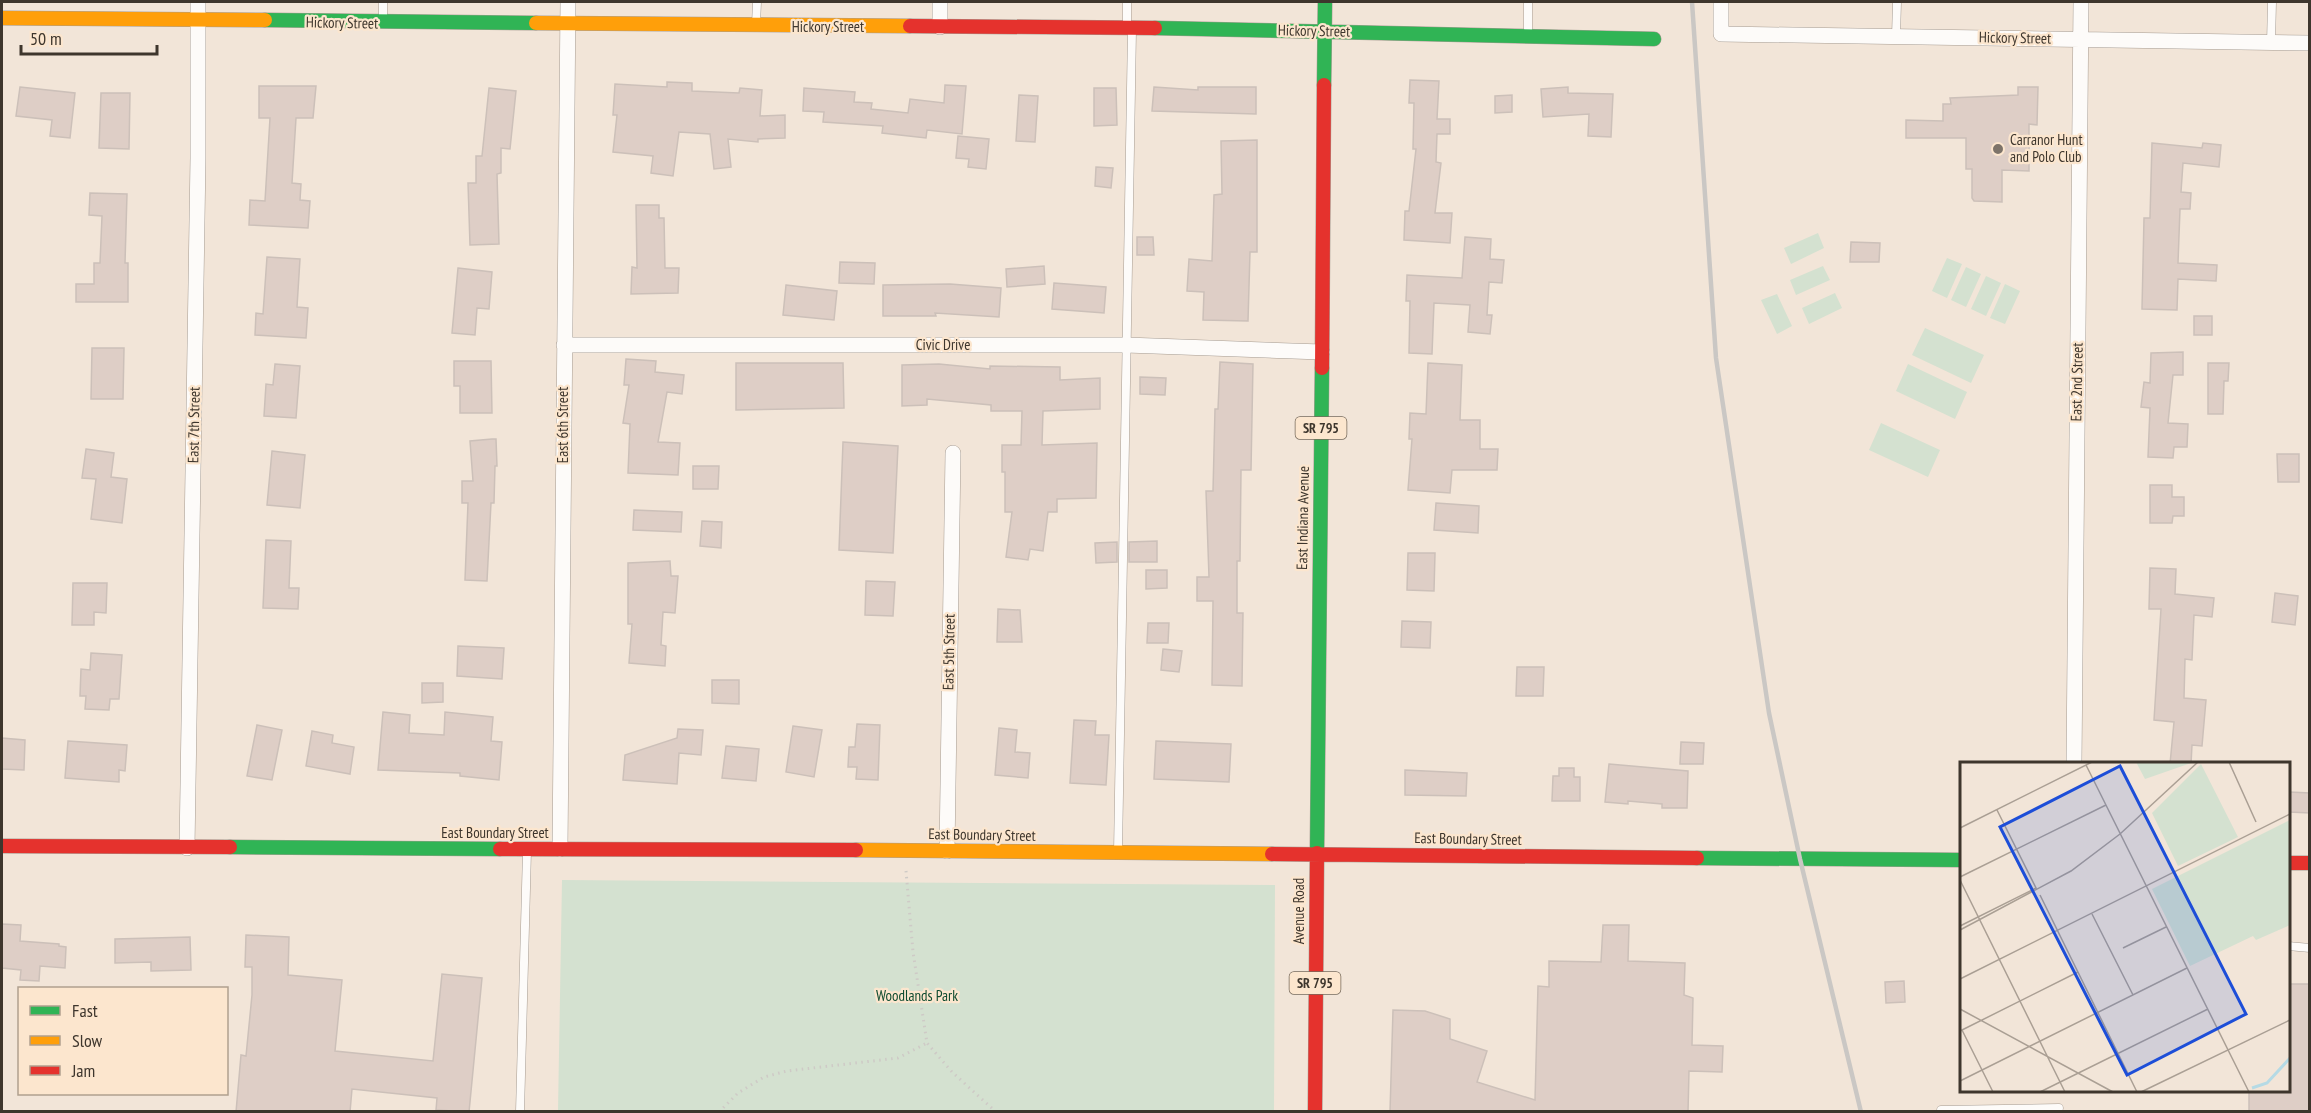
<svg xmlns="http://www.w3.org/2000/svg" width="2311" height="1113" font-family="'PT Sans Narrow',sans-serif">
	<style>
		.green { fill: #d4e1d0 }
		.building { fill: #decec6; stroke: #ccc0b9; stroke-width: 1.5 }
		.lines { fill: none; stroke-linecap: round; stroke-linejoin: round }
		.lane-casing { stroke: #a69c92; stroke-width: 9 }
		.street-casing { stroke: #a69c92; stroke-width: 16 }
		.fast-casing { stroke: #a69c92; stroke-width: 15 }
		.slow-casing { stroke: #a69c92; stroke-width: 15 }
		.jam-casing { stroke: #a69c92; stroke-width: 15 }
		.path { stroke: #cecac6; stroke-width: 3; stroke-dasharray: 1.5 4.5; stroke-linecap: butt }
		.lane { stroke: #fdfbf9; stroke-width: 8 }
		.street { stroke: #fdfbf9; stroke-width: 15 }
		.fast { stroke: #30b455; stroke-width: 14 }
		.slow { stroke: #ff9f0a; stroke-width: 14 }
		.jam { stroke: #e5322d; stroke-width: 14 }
		.rail { stroke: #cac7c4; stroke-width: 4.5 }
		.poi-dot { fill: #7d7369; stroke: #fce6ce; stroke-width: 2 }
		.labels { text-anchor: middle; stroke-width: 4.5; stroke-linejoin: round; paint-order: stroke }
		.shield { fill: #fce6ce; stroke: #776b5d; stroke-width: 1.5 }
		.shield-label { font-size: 14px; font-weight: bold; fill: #3e362d }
		.street-label { font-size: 15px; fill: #3e362d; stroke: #fce6ce }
		.poi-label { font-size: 15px; fill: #3e362d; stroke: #fce6ce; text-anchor: start }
		.park-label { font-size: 15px; fill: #0e4b30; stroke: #fce6ce }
		.inset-river { fill: none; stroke: #b5dae5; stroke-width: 3 }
		.inset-road { fill: none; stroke: #aa9f94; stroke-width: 1.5 }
		.view { fill: #1d4ed8; fill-opacity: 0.15; stroke: #1d4ed8; stroke-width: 3 }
		.inset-edge { fill: none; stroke: #3e362d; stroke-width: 3 }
	</style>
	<rect width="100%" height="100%" fill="#f2e5d8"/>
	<path class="green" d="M1818 233 1824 248 1791 264 1784 248Z
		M1947 258 1962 264 1947 298 1932 291Z
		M1823 266 1830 280 1796 295 1790 280Z
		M1966 267 1981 274 1966 307 1951 300Z
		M1986 276 2001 283 1986 316 1971 309Z
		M2005 284 2020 291 2005 324 1990 318Z
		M1835 293 1842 308 1809 324 1802 308Z
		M1777 294 1792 326 1777 334 1761 300Z
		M1925 328 1984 355 1971 383 1912 355Z
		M1908 364 1967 392 1955 419 1896 391Z
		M1881 423 1940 450 1928 477 1869 450Z
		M562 880 1275 885 1274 1111H558Z"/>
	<path class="building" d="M1410 80 1439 81 1437 119H1450V134H1437L1436 162 1441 163 1435 213H1452L1450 243 1404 240 1405 211H1409L1416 149H1413L1414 103H1409Z
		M667 82 692 83V91L739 93 740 88 762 90 760 116 785 115V138L758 139V142L728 139 731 167 714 169 710 134 679 132 673 176 651 173 653 156 613 152 617 115H613L615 84 667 87Z
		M945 85 966 86 962 134 927 130 926 138 882 133 883 126 823 122 824 112 803 111 804 88 855 92 854 102 872 103 871 109 908 113 910 99 944 103Z
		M259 86H316L313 118H296L292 183 301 184 300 200 310 201 308 228 249 225 250 200 265 201 270 118H259Z
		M20 87 75 93 70 138 50 136 52 120 16 116Z
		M1154 87 1198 90V87H1256V114L1152 111Z
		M1568 87V93L1613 94 1611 137 1588 136 1589 114 1543 117 1541 89Z
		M2018 87H2038L2037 125 2029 124V171L2002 170V202L1974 201 1972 198V169H1966V138H1906V120L1943 121V104H1951L1950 98 2018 95Z
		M489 88 516 91 510 149 501 148V173L497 174 499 244 470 245 468 183H476V156H482Z
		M1094 88H1116L1117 125 1094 126Z
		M101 93H130L129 149 99 148Z
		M1019 95 1038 96 1035 142 1016 141Z
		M1512 95V112L1495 113V96Z
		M958 136 989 139 986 169 968 167 969 159 956 158Z
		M1257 140V252H1250L1248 321 1203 320 1204 292 1187 291 1189 259 1212 261 1214 195 1222 194 1221 141Z
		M2152 143 2202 148 2203 143 2221 145 2219 167 2183 163 2181 192 2191 193 2190 209H2180L2178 263 2217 265 2216 281 2178 279 2177 310 2142 309 2144 218H2150Z
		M1096 167 1113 168 1111 188 1095 186Z
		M90 193 127 194 125 263H128V302H76V284H94V263H100L102 216 89 215Z
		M636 205H659V218H664L665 268H679L678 293 631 294 632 267 637 268Z
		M1137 237H1153L1154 255H1137Z
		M1465 237 1491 239 1490 259 1504 260 1502 283 1489 282 1487 315H1492L1490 334 1468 332 1470 305 1434 303 1432 354 1409 353 1410 301H1406L1407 275 1462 278Z
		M1851 242 1880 243 1879 262H1850Z
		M267 257 300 259 297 307 308 308 306 338 255 335 256 313 263 314Z
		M840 262 875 263 874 284 839 283Z
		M1044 266 1045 284 1007 287 1006 269Z
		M458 268 492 272 489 309 477 308 475 335 452 333Z
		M1054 283 1106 287 1104 313 1052 309Z
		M950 284 1001 288 999 317 935 313 936 316H883V285Z
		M786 285 837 291 834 320 783 315Z
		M2194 316H2212V335H2194Z
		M92 348H124L123 399H91Z
		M2183 352V375H2173L2168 423 2188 424 2187 447H2174L2173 458 2148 457 2150 408 2141 407 2144 382 2150 383 2151 353Z
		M626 359 656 361 655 372 684 375 682 394 667 392 658 442 680 443 678 475 628 473 630 424 623 423 629 385H624Z
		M454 361H491L492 413H460V386H454Z
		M1220 362 1253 364 1251 470H1241L1240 561H1237V613H1243L1242 686 1212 685 1213 601H1197V577H1209L1206 491H1213L1215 409H1218Z
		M736 363H843L844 408 736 410Z
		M1428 363 1462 365 1460 420H1480V449H1498L1497 470H1452L1450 493 1408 490 1412 439H1409L1410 413 1426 414Z
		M2208 363H2229L2228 381H2224L2223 414H2208Z
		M275 364 300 366 296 418 264 416 266 384 273 385Z
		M939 364 990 369V366L1060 367V380L1100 378V409L1043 411 1042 445 1097 443 1096 498 1057 499V512H1048L1043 551 1030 549 1028 560 1006 557 1012 512H1005V472H1002V445H1021L1022 411H991V405L927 399V405L902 406V365Z
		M1140 377 1166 378 1165 395 1140 394Z
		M492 439H496L497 466H495L494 503H491L487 581 465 580 468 503H462V481H473L470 441Z
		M843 442 898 446 893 553 839 550Z
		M86 449 114 453 111 477 127 479 122 523 91 519 96 479 82 478Z
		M272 451 305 455 300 508 267 505Z
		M2277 454H2299V482H2278Z
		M693 466H719L718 489H693Z
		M2150 485H2172V497H2184V516H2173L2172 523H2150Z
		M1436 503 1479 506 1478 533 1434 530Z
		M634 510 682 512 681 532 633 530Z
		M702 521 722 522 721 548 700 546Z
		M266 540 291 541 289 588H299L298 609 263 608Z
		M1157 541V562H1129V542Z
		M1117 542V562L1096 563 1095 543Z
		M1408 553H1435L1434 591 1407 590Z
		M670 561 671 576H678L675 613 663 612 661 645 666 646 665 666 629 663 632 624H628V563Z
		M2150 568 2176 569 2175 594 2214 598 2212 617 2194 615 2192 660 2185 659 2184 698 2206 700 2202 746 2192 745 2191 764H2170L2174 722 2154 720 2161 609H2149Z
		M1146 570H1167V588L1146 589Z
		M866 581 895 582 893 616 865 615Z
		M73 583H107L106 613 94 612V625H72Z
		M2275 593 2298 596 2295 625 2272 622Z
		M998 609 1020 610 1022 642H997Z
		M1402 621 1431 622 1430 648 1401 647Z
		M1148 623H1169L1168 643H1147Z
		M458 646 504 648 502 679 457 676Z
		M1163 649 1182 651 1179 672 1161 670Z
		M91 653 122 655 119 699H110L109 710 85 709 86 696H80L81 669 90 670Z
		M1517 667H1544L1543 696H1516Z
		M712 680H739V704L712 703Z
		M422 683H443V702L422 703Z
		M383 712 410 715 409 733 444 735 445 712 493 717 491 741 502 742 499 780 460 776V773L378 770Z
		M1074 720 1096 721 1095 735H1109L1106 785 1070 783Z
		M857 724 880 725 878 780 856 779 857 767H848L849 747H855Z
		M257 725 282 730 272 780 247 776Z
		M793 726 822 730 814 777 786 772Z
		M999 728 1017 730 1015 752 1030 753 1028 778 995 775Z
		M678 729 703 730 701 755 679 753 677 784 623 780 625 755 677 738Z
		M312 731 333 735 332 743 354 747 350 774 306 766Z
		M2 738 25 740 24 770 2 769Z
		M68 741 127 745 125 771 119 770V782L65 778Z
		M1156 741 1231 744 1229 782 1154 779Z
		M1681 742 1704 743 1703 764H1680Z
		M726 746 759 749 756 781 722 778Z
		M1609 764 1688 771 1687 808H1662V804L1628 801V804L1605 802Z
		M1559 768H1574V777H1580V801H1552L1553 776H1559Z
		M1405 770 1467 773 1466 796 1405 795Z
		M2289 792 2310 793V813L2289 812Z
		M2 924 21 925 20 941 59 944V946L66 947 65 968 40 966 39 981 20 980 21 970 2 968Z
		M1603 925H1629L1628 961 1685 963 1684 995 1693 998 1692 1045 1723 1046 1722 1072 1689 1071 1688 1112H1390L1393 1010 1425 1011 1450 1019V1039L1487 1051 1477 1082 1535 1100 1538 986 1549 987V961L1601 962Z
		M246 935 289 937 288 975 342 980 335 1051 433 1061 442 974 482 978 469 1112 436 1110 437 1098 352 1089 350 1112H236L241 1055 246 1056 252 995V967H245Z
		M190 937 191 970 151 971V962L115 963V939Z
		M1904 981 1905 1002 1886 1003 1885 982Z
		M2289 984H2310V1112H2249V1090H2289Z"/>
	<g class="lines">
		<defs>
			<path id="lane" d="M383 19V2
				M756 24 757 2
				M1127 27V2
				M1528 33V2
				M1896 36 1897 2
				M2271 43 2272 2
				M1118 852 1132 30
				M2288 946 2310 948
				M1941 1110 2059 1108
				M520 1112 527 851"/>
			<path id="street" d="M1721 2V34L2310 43
				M940 27V2
				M564 345H1126L1322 352
				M2074 764 2081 2
				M187 848 198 158V2
				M560 849 568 2
				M947 851 953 453"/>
			<path id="fast" d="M265 20 536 23
				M1155 28 1654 39
				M1324 85 1325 2
				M230 847 500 849
				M1317 853 1322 368
				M1697 858 1962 860"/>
			<path id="slow" d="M2 18 265 20
				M536 23 910 26
				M856 850 1272 854"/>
			<path id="jam" d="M910 26 1155 28
				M1322 368 1324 85
				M2 846 230 847
				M500 849 856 850
				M1272 854 1697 858
				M2288 863H2310
				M1315 1112 1317 853"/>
		</defs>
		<use href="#lane" class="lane-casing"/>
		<use href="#street" class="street-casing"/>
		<use href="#fast" class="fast-casing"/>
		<use href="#slow" class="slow-casing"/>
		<use href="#jam" class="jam-casing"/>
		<path class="path" d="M906 871 913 952 927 1043 952 1072 996 1112
			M719 1112 738 1093 764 1077 787 1071 898 1058 927 1043"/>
		<use href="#lane" class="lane"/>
		<use href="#street" class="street"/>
		<use href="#fast" class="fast"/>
		<use href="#slow" class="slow"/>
		<use href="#jam" class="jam"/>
		<path class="rail" d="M1692 2 1716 358 1769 713 1800 859 1861 1112"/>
	</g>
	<circle class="poi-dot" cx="1998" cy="149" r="6"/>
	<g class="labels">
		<g class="shield">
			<rect x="1295.5" y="417" width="51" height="22" rx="4.5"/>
			<rect x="1289.5" y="972" width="51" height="22" rx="4.5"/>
		</g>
		<g class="shield-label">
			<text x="1321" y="433">SR 795</text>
			<text x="1315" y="988">SR 795</text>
		</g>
		<g class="street-label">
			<text transform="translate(342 23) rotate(1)" y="5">Hickory Street</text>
			<text x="828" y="32">Hickory Street</text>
			<text transform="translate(1314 31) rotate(1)" y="5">Hickory Street</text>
			<text transform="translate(2015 38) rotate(1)" y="5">Hickory Street</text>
			<text x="943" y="350">Civic Drive</text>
			<text transform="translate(2077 382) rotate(-89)" y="5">East 2nd Street</text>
			<text transform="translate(194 425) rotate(-89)" y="5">East 7th Street</text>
			<text transform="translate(563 425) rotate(-90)" y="5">East 6th Street</text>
			<text transform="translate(1303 518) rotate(-89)" y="5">East Indiana Avenue</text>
			<text transform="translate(949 652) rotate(-89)" y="5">East 5th Street</text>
			<text x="495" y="838">East Boundary Street</text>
			<text transform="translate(982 835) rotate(1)" y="5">East Boundary Street</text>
			<text transform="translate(1468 839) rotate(1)" y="5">East Boundary Street</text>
			<text transform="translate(1299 911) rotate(-90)" y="5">Avenue Road</text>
		</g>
		<g class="poi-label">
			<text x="2010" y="145">Carranor Hunt<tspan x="2010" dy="17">and Polo Club</tspan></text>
		</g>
		<g class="park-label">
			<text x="917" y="1001">Woodlands Park</text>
		</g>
	</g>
	<g transform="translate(1960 762)">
		<rect width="330" height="330" fill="#f2e5d8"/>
		<path d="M176 0H234L185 17ZM241 2 278 75 218 104 192 51ZM330 58V163L296 178 293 174 230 204 192 127Z" fill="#d4e1d0"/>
		<path class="inset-river" d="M292 326 307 321 330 296"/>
		<path class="inset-road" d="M269 0 296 60M126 3 289 330M0 66 132 0M0 115 146 43M0 118 105 330M80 133 177 330M132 152 173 233M0 164 76 126 37 48M0 168 111 109 160 72 238 0M163 186 206 165M0 217 330 52M0 247 153 330M2 268 33 330M0 269 118 210M0 319 227 206M80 330 248 247M181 330 330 258"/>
		<path class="view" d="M160 4 286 252 167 313 40 65Z"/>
		<rect width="330" height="330" class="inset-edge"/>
	</g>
	<rect width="2311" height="1113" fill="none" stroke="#3e362d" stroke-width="6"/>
	<rect x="18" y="987" width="210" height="108" fill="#fce6ce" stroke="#b0a08e" stroke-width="1.5"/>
	<rect x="30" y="1006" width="30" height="9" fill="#30b455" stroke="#b0a08e" stroke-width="1.5"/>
	<text x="72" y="1017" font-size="18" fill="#3e362d">Fast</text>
	<rect x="30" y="1036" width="30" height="9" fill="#ff9f0a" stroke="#b0a08e" stroke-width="1.5"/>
	<text x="72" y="1047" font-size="18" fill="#3e362d">Slow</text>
	<rect x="30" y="1066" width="30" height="9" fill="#e5322d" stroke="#b0a08e" stroke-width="1.5"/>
	<text x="72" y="1077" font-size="18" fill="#3e362d">Jam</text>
	<path d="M21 45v9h136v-9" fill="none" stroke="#3e362d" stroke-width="3"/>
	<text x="30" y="45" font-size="18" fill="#3e362d" stroke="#fce6ce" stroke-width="4.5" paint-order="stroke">50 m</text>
</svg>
